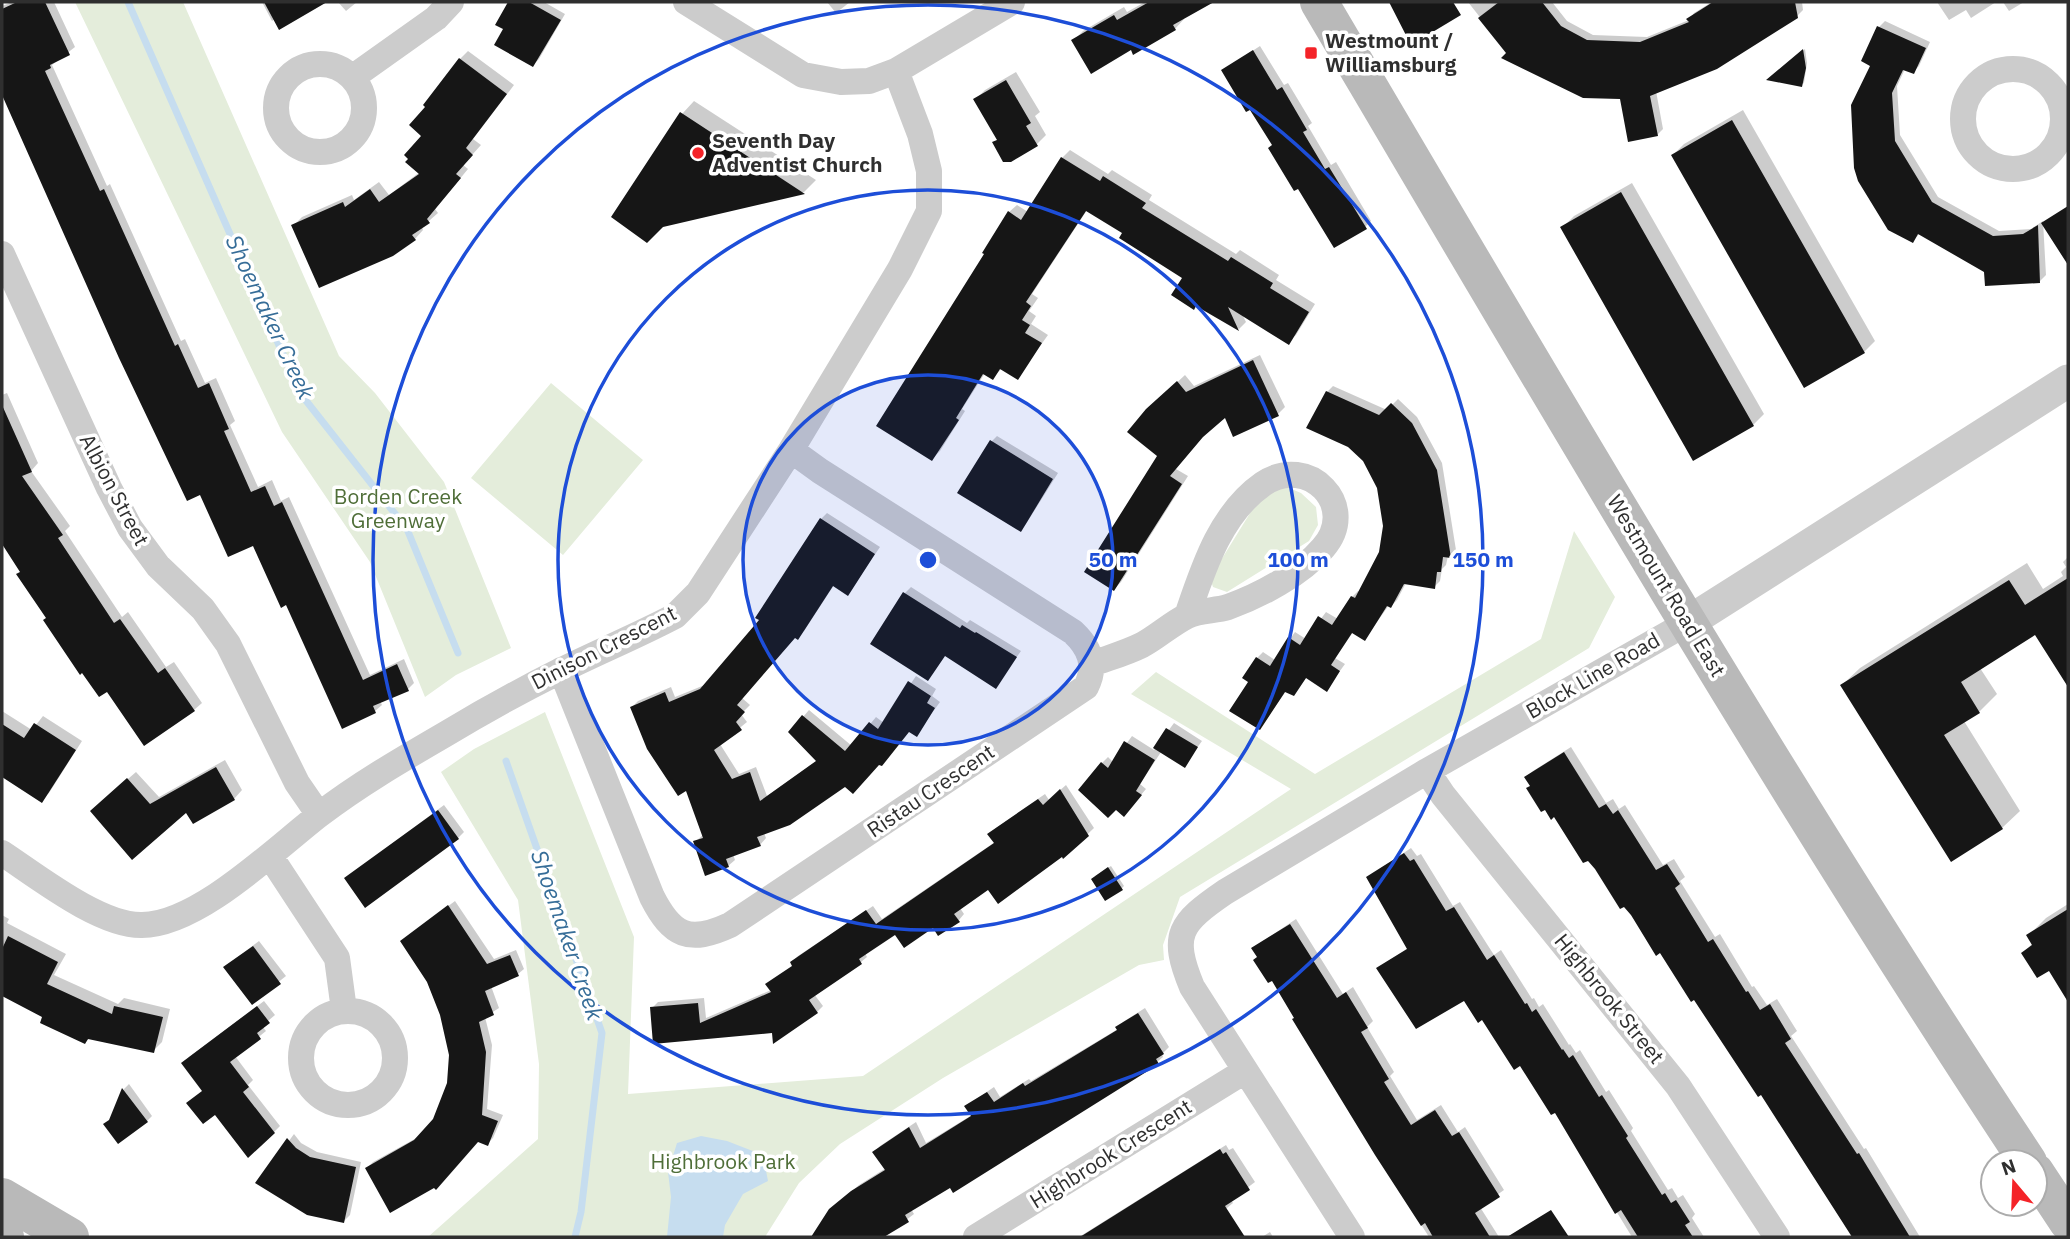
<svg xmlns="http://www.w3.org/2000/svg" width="2070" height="1239" font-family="'IBM Plex Sans',sans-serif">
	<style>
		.green { fill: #e4eddb }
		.water { fill: #c6ddef }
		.shadow { fill: #0003 }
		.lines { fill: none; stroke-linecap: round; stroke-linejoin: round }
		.stream { stroke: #c6ddef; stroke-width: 7 }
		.building { fill: #161616 }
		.minor { stroke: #ccc; stroke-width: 26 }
		.tertiary { stroke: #ccc; stroke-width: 33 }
		.secondary { stroke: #b9b9b9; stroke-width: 38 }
		.ring { fill: none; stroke: #1d4ed8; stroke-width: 3.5 }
		.poi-dot { fill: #f42328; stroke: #fff; stroke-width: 2.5 }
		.labels { text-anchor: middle; stroke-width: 7; stroke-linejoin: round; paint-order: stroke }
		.poi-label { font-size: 21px; font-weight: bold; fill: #2f2f2f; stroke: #fff; text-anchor: start }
		.street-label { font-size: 21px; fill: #2f2f2f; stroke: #fff }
		.park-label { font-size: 21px; fill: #4f6e38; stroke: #fff }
		.water-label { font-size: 23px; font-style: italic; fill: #366d98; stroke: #fff }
		.centre { fill: #1d4ed8; stroke: #fff; stroke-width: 3.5 }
		.ring-label { font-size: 21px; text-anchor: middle; font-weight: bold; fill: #1d4ed8; stroke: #fff; stroke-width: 7; stroke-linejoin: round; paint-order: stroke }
	</style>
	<rect width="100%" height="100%" fill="#fff"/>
	<path class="green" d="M75 2H183L339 356 375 393 444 482 511 648 456 675 425 697 370 562 282 432Z
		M551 383 643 460 563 555 471 478Z
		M1282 485 1301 493 1316 507 1318 525 1309 541 1227 592 1213 587 1210 578 1260 497Z
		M1574 531 1615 597 1589 648 1180 897 1163 945 1164 960 1139 965 943 1078 840 1144 799 1183 765 1237H428L538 1139 539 1064 518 900 441 772 474 749 545 712 634 937 628 1094 863 1076 1291 789 1131 694 1156 672 1315 774 1541 639Z"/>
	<path class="water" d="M701 1136 727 1141 763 1155 768 1181 743 1194 725 1225 723 1237H667L671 1197 668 1172 677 1143Z"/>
	<path class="shadow" d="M12 2H54L75 47 52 65 107 186 110 184 181 341 185 339 205 383 216 378 235 421 230 425 258 487 272 480 281 501 289 497 370 675 404 659 414 683 408 689 380 701 382 705 375 711 343 727 286 603 253 543 161 445 2 90V6Z
		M262 2H324L279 27 275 19 272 21Z
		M338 2H357L346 11Z
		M510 2H544L565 14 539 59 533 65 506 29 498 24Z
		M827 2H850L836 13Z
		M1145 2H1210L1183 17 1184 19 1175 29 1131 48 1073 41 1083 31 1124 7 1127 12Z
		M1468 2H1552L1567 21 1593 35 1647 37 1689 20 1694 13 1712 2H1802L1803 10 1797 16 1656 91 1663 129 1657 135 1622 97 1508 53Z
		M1937 2H1996L1971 18 1966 10 1949 20Z
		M2003 2H2024L2009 11Z
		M1885 21 1930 42 1919 66 1913 72 1905 69 1897 86 1900 135 1938 197 1999 231 2031 229 2043 221 2046 275 2040 281 1986 270 1920 233 1913 241 1872 65 1879 27Z
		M1260 46 1284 85 1288 83 1312 123 1308 126 1331 165 1336 162 1371 221 1365 227 1274 145 1223 70Z
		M1805 49 1807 63 1804 83 1801 85 1769 79Z
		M468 51 514 85 473 139 481 145 463 165 468 169 435 209 438 213 422 227 423 230 415 239 293 226 302 217 352 195 354 200 379 182 389 195 420 172 427 106 460 59Z
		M1016 72 1040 112 1035 116 1046 135 1037 144 994 143 998 139 975 100 985 90Z
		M694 101 816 180 804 192 662 225 682 114Z
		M1743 110 1875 341 1864 352 1673 155 1684 144Z
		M1070 150 1108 174 1112 170 1152 195 1149 200 1236 254 1240 250 1279 275 1276 280 1315 304 1296 335 1288 342 1242 314 1246 322 1239 329 1197 304 1184 278 1124 233 1087 210 1032 294 1038 298 1029 311 1036 316 1031 324 1048 335 1017 378 1002 368 993 378 985 373 962 409 965 411 940 451 932 459 986 254 1009 212 1017 205 1028 212 1062 158Z
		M1632 183 1764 414 1753 425 1563 227 1574 216Z
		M1260 355 1285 407 1278 414 1225 415 1207 431 1176 469 1188 476 1121 582 1114 589 1159 456 1156 402 1185 375 1194 386Z
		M1333 386 1387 410 1398 399 1417 417 1442 463 1456 550 1448 556 1446 565 1442 569 1440 581 1434 587 1406 583 1397 600 1391 606 1389 605 1365 639 1353 632 1335 658 1345 664 1326 690 1307 677 1293 694 1286 691 1260 728 1250 681 1257 658 1263 652 1275 660 1295 632 1306 639 1326 612 1338 619 1352 597 1358 591 1360 592 1380 552 1385 526 1379 487 1327 392Z
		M7 393 38 463 31 471 70 526 65 531 122 617 128 612 166 667 174 662 202 703 194 710 108 689 48 618 2 541V395Z
		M997 436 1058 473 1026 524 1020 530 992 441Z
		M827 513 880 547 848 594 834 585 804 631 795 636 742 698 750 705 741 714 747 722 720 744 739 774 756 767 767 796 818 760 790 732 809 710 852 746 876 717 884 723 916 676 936 689 932 696 940 702 916 735 909 731 880 763 764 833 766 838 760 845 733 854 735 860 728 866 695 842 704 834 687 788 632 707 638 701 671 687 675 697 707 684 762 620 821 519Z
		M2068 557V684L2036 633 1980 668 1997 694 1979 712 1964 721 2020 811 2002 828 1842 685 1860 668 2027 563 2043 589 2063 576 2061 572 2066 567 2063 562Z
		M911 587 967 623 970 620 1021 651 996 686 946 654 928 679 905 593Z
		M2 711 32 730 43 716 82 741 49 793 41 800 2 775Z
		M1174 723 1202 741 1184 766 1161 752 1140 784 1146 789 1130 808 1102 763 1108 757 1113 762 1132 736 1154 750Z
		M1571 747 1606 803 1613 799 1619 809 1625 805 1663 865 1674 859 1685 877 1680 881 1715 937 1720 934 1752 987 1754 986 1767 1005 1777 999 1797 1031 1791 1036 1864 1149 1866 1148 1920 1237H1854L1762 1093 1694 997 1531 785 1526 777 1533 771Z
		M225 760 242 790 234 799 187 810 100 803 136 772 159 797Z
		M1066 785 1094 828 1064 857 1062 854 989 887 960 908 964 914 959 920 895 932 865 953 867 957 861 962 814 994 823 1006 817 1012 773 1031 655 1042 652 1008 658 1002 704 998 706 1018 771 990 773 979 794 965 792 962 798 956 873 906 882 919 995 842 990 834 996 828 1045 794 1049 800Z
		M444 805 464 832 458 838 346 878Z
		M1411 848 1417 856 1421 854 1453 906 1460 902 1494 955 1501 950 1532 999 1534 998 1539 1007 1543 1004 1569 1045 1570 1044 1576 1053 1580 1050 1606 1092 1609 1090 1633 1128 1631 1131 1668 1190 1672 1188 1678 1198 1683 1195 1695 1214 1692 1218 1704 1237H1632L1555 1111 1521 1063 1483 1018 1465 999 1378 968 1408 948 1368 877Z
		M1111 866 1124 886 1121 889 1095 876Z
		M455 901 494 959 516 950 524 969 518 974 491 986 499 1008 485 1017 492 1045 487 1109 503 1115 493 1138 487 1144 478 1141 367 1168 373 1162 420 1136 434 1120 449 1084 451 1055 441 1015 408 936Z
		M2068 904V988L2064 991 2049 968 2023 953 2033 943 2028 936 2046 918Z
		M2 915 9 919 7 923 66 954 54 975 118 1004 124 998 170 1009 162 1042 153 1051 90 1038 85 1042 44 1017 2 994Z
		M1296 919 1343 994 1353 987 1373 1021 1367 1027 1394 1072 1390 1076 1417 1120 1441 1105 1458 1132 1465 1127 1504 1190 1480 1207 1499 1237H1429L1376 1154 1253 948Z
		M259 941 286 976 252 1003 231 962Z
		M264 1001 275 1015 262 1026 266 1031 235 1056 253 1080 248 1085 280 1126 274 1132 204 1090 189 1057Z
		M1145 1008 1169 1047 1162 1054 1163 1057 1157 1062 911 1209 914 1214 884 1237H813L837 1204 859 1185 886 1168 875 1152 880 1146 916 1122 926 1143 972 1115 966 1106 994 1087 1000 1097 1029 1079 1031 1081 1118 1029 1123 1022Z
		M129 1084 152 1116 147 1121 111 1118 124 1089Z
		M294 1134 301 1143 317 1152 361 1162 350 1215 344 1221 258 1183Z
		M1226 1145 1229 1150 1233 1148 1255 1182 1231 1200 1233 1203 1227 1208 1181 1237H1079Z
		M1270 1232 1273 1237H1262Z"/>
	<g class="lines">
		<path class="stream" d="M128 2 300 393 407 529 458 653
			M506 761 602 1033 581 1212 575 1237"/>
	</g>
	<path class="building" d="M17 2H45L70 55 50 65 51 68 45 71 100 191 104 189 175 346 178 344 198 388 209 383 229 429 224 431 251 492 265 486 274 506 282 502 363 680 397 664 409 691 373 706 376 713 342 729 286 605 281 608 253 546 228 557 200 495 187 501 119 358 2 95V9Z
		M264 2H327L279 30Z
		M508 2H529L561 20 533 67 494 45 503 29 495 25Z
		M1149 2H1214L1173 25 1176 30 1133 55 1131 50 1091 74 1071 40 1114 15 1117 20Z
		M1389 2H1453L1461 15 1411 45Z
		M1499 2H1542L1561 26 1587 40 1640 42 1689 22 1686 19 1713 2H1795L1798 18 1717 69 1650 96 1658 136 1628 142 1620 99 1583 98 1501 58 1506 53 1478 18Z
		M1877 26 1926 48 1914 74 1903 70 1892 93 1895 141 1932 202 1993 236 2023 234 2038 225 2040 283 1985 286 1984 272 1918 234 1913 243 1888 230 1858 181 1854 168 1851 105 1870 66 1861 61Z
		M1803 49 1806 68 1802 87 1766 80Z
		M1253 50 1277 90 1282 87 1307 130 1303 132 1325 169 1329 167 1367 229 1334 248 1298 189 1294 191 1268 148 1272 145 1250 110 1246 112 1221 70Z
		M459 58 507 94 466 148 473 155 456 174 461 178 427 219 430 223 412 235 416 240 393 256 319 288 291 225 343 202 345 207 370 189 379 202 419 174 405 162 408 159 404 155 421 136 409 125 425 107 423 105Z
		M1006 80 1031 123 1026 126 1038 146 1011 162H1003L992 142 997 140 973 99Z
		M680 112 805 194 663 227 647 243 611 217Z
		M1732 120 1865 353 1804 388 1671 155Z
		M1061 157 1100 181 1103 176 1146 203 1142 208 1228 261 1231 257 1273 283 1270 288 1309 312 1289 345 1228 307 1239 331 1196 306 1194 310 1171 295 1182 278 1119 238 1122 233 1086 211 1026 302 1031 306 1022 320 1030 325 1025 333 1042 343 1018 380 1000 369 993 380 983 374 956 418 959 420 932 461 876 426 984 254 982 253 1008 211 1021 220Z
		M1621 192 1754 426 1693 461 1560 227Z
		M2068 206V265L2041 223Z
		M1253 360 1279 416 1233 437 1225 418 1203 437 1170 476 1182 484 1114 591 1084 572 1157 456 1127 432 1146 409 1177 381 1186 392Z
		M1326 391 1379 415 1391 403 1412 423 1437 470 1451 558 1443 557 1441 572H1437L1435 589 1404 584 1391 608 1387 606 1365 641 1352 633 1331 665 1340 671 1327 692 1306 678 1294 696 1285 692 1260 730 1229 711 1248 682 1242 678 1256 657 1270 666 1288 637 1300 645 1318 616 1332 625 1351 596 1355 598 1379 552 1383 526 1377 488 1363 461 1348 447 1306 428Z
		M2 405 32 472 22 476 63 535 58 538 114 623 120 619 158 673 165 668 195 711 144 746 107 692 99 697 82 673 80 675 43 620 46 618 16 574 20 572 2 544Z
		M990 440 1053 479 1021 532 957 493Z
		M820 518 875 554 848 596 833 586 798 640 795 638 737 705 745 712 736 722 742 730 714 750 732 779 750 772 760 801 816 761 788 732 802 715 845 751 869 722 878 729 908 681 931 696 927 703 935 708 917 737 909 732 882 766 879 765 853 794 845 787 790 825 757 837 761 846 726 859 729 867 705 876 693 841 703 838 686 791 678 796 647 749 630 707 665 692 669 702 700 689 759 620 755 618Z
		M2068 578V687L2035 635 1961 682 1980 713 1944 735 2003 829 1951 862 1840 685 2009 580 2025 605Z
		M903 592 960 628 962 625 975 633 976 632 1017 657 996 689 945 656 928 681 870 644Z
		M34 723 76 750 42 803 2 777V724L24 738Z
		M1166 728 1198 747 1185 768 1153 748Z
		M1124 741 1155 760 1136 791 1142 795 1124 817 1116 810 1108 818 1078 790 1101 762 1108 768Z
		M1564 752 1599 808 1606 804 1613 814 1618 810 1656 870 1667 864 1680 884 1675 888 1708 942 1713 939 1746 992 1748 991 1760 1010 1770 1004 1791 1039 1785 1043 1857 1154 1859 1153 1910 1237H1852L1761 1095 1758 1097 1694 1000 1691 1002 1660 953 1656 956 1631 915 1624 907 1620 909 1595 869 1588 861 1583 863 1554 817 1551 820 1545 810 1541 812 1526 788 1530 786 1524 777Z
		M216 767 235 800 193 824 186 813 132 860 90 811 127 778 150 804Z
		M1060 789 1089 836 1063 859 1062 857 998 904 988 890 954 914 960 922 938 936 933 928 904 948 895 935 859 959 862 964 809 1000 818 1013 773 1044 772 1033 653 1044 650 1007 698 1003 700 1023 771 992 765 984 792 966 790 962 866 910 876 924 994 843 987 834 1038 799 1043 805Z
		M438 810 459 839 365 908 344 878Z
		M1404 853 1410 861 1414 859 1446 911 1454 907 1487 960 1494 955 1525 1004 1527 1003 1532 1012 1536 1009 1562 1050 1563 1049 1569 1058 1573 1055 1599 1097 1602 1095 1628 1136 1626 1138 1662 1195 1665 1193 1671 1203 1676 1200 1690 1222 1685 1225 1693 1237H1638L1621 1210 1615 1214 1555 1113 1551 1115 1520 1066 1514 1070 1482 1020 1478 1023 1464 1001 1416 1029 1376 968 1407 949 1366 877Z
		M1108 867 1123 890 1105 901 1091 879Z
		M448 905 487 964 510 955 519 976 485 991 494 1015 479 1022 486 1052 482 1115 498 1121 488 1146 478 1142 436 1190 434 1188 390 1213 365 1168 414 1140 433 1119 447 1083 449 1055 440 1015 427 982 400 941Z
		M2068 909V1002L2049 971 2037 978 2021 953 2032 945 2026 935Z
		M1290 924 1337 998 1346 992 1368 1028 1361 1032 1389 1079 1384 1082 1411 1125 1435 1110 1452 1136 1459 1132 1500 1197 1475 1213 1490 1237H1433L1425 1223 1421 1226 1375 1155 1292 1019 1294 1018 1272 981 1268 983 1253 960 1257 957 1251 948Z
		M8 936 58 962 47 984 112 1014 114 1006 163 1017 154 1053 88 1039 85 1044 40 1023 42 1017 2 996V949Z
		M253 946 281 984 252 1005 223 967Z
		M257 1006 270 1023 257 1033 261 1039 230 1062 249 1087 243 1092 275 1133 248 1158 215 1115 203 1124 186 1103 202 1091 181 1063Z
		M1138 1013 1164 1054 1156 1059 1159 1064 953 1193 950 1188 905 1215 909 1222 884 1237H811L829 1209 851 1191 885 1170 872 1152 909 1127 920 1148 971 1116 964 1106 987 1092 994 1102 1023 1083 1025 1086 1117 1030 1115 1027Z
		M122 1088 148 1122 118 1144 103 1124 109 1120Z
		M287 1138 296 1148 310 1157 356 1167 344 1223 307 1215 255 1183Z
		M1220 1149 1223 1154 1226 1152 1250 1190 1225 1206 1245 1237H1080Z
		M1551 1210 1569 1237H1507Z"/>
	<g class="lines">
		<path class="minor" d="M686 2 803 75 841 82 869 81 896 71 1012 2
			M276 108a44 44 0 1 1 88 0a44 44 0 1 1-88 0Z
			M1963 119a50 50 0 1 1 100 0a50 50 0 1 1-100 0Z
			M353 77 436 18 451 2
			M2 254 109 488 130 528 158 566 203 609 228 644 297 783 319 815
			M1092 664C1108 658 1126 653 1142 645 1157 637 1171 624 1187 616 1199 610 1215 611 1228 607 1259 596 1301 574 1323 548 1360 506 1308 453 1263 484 1220 514 1203 569 1187 616
			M561 670 652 897C672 936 689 944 730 925L1086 687C1097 665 1090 648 1073 632L820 471 791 450
			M1427 771 1443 795 1678 1086 1777 1237
			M2 853C37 876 100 926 142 925 198 925 275 849 319 815 358 785 401 760 444 735 482 712 520 691 560 671 598 652 637 636 675 616L698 593 791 450 900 269 929 211V171L920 134 896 71
			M270 856 337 958 344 1010
			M301 1058a47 47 0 1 1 94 0a47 47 0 1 1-94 0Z
			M976 1237 1245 1071
			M1352 1237 1192 987C1170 934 1180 923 1225 892L1427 771 1687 623"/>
		<path class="tertiary" d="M1687 623 2068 381"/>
		<path class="secondary" d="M1319 2C1549 392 1778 784 2028 1162
			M2035 1172 2068 1222
			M2 1197 70 1237
			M2 1235 5 1237"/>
	</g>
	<circle cx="928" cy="560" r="185" fill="#1d4ed8" fill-opacity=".12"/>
	<g class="ring">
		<circle cx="928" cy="560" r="185"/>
		<circle cx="928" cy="560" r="370"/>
		<circle cx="928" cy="560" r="555"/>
	</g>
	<g class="poi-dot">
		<rect x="1304" y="46" width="14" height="14" rx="3.5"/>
		<circle cx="698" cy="153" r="7"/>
	</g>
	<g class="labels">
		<g class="poi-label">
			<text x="1325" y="48">Westmount /<tspan x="1325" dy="24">Williamsburg</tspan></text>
			<text x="712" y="148">Seventh Day<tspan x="712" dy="24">Adventist Church</tspan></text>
		</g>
		<g class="street-label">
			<text transform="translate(114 490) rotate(62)" y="7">Albion Street</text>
			<text transform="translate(1666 586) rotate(59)" y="7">Westmount Road East</text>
			<text transform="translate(604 648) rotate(-27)" y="7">Dinison Crescent</text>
			<text transform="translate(1593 676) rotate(-30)" y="7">Block Line Road</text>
			<text transform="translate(931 791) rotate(-34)" y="7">Ristau Crescent</text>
			<text transform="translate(1609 999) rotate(51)" y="7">Highbrook Street</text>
			<text transform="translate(1111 1154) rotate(-32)" y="7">Highbrook Crescent</text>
		</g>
		<g class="park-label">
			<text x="398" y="504">Borden Creek<tspan x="398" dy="24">Greenway</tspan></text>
			<text x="723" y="1169">Highbrook Park</text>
		</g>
		<g class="water-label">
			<text transform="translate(270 317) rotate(65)" y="8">Shoemaker Creek</text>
			<text transform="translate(567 935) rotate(71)" y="8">Shoemaker Creek</text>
		</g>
	</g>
	<circle cx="928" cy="560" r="10" class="centre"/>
	<g class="ring-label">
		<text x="1113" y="567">50 m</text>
		<text x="1298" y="567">100 m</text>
		<text x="1483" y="567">150 m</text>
	</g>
	<rect width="2070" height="1239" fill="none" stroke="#2f2f2f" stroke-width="7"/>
	<g transform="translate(2014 1183) rotate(341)"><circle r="33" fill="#ffffff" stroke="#acacac" stroke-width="2"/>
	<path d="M0-5L12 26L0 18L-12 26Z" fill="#f42328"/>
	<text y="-10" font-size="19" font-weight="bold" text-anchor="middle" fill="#2f2f2f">N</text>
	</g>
</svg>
